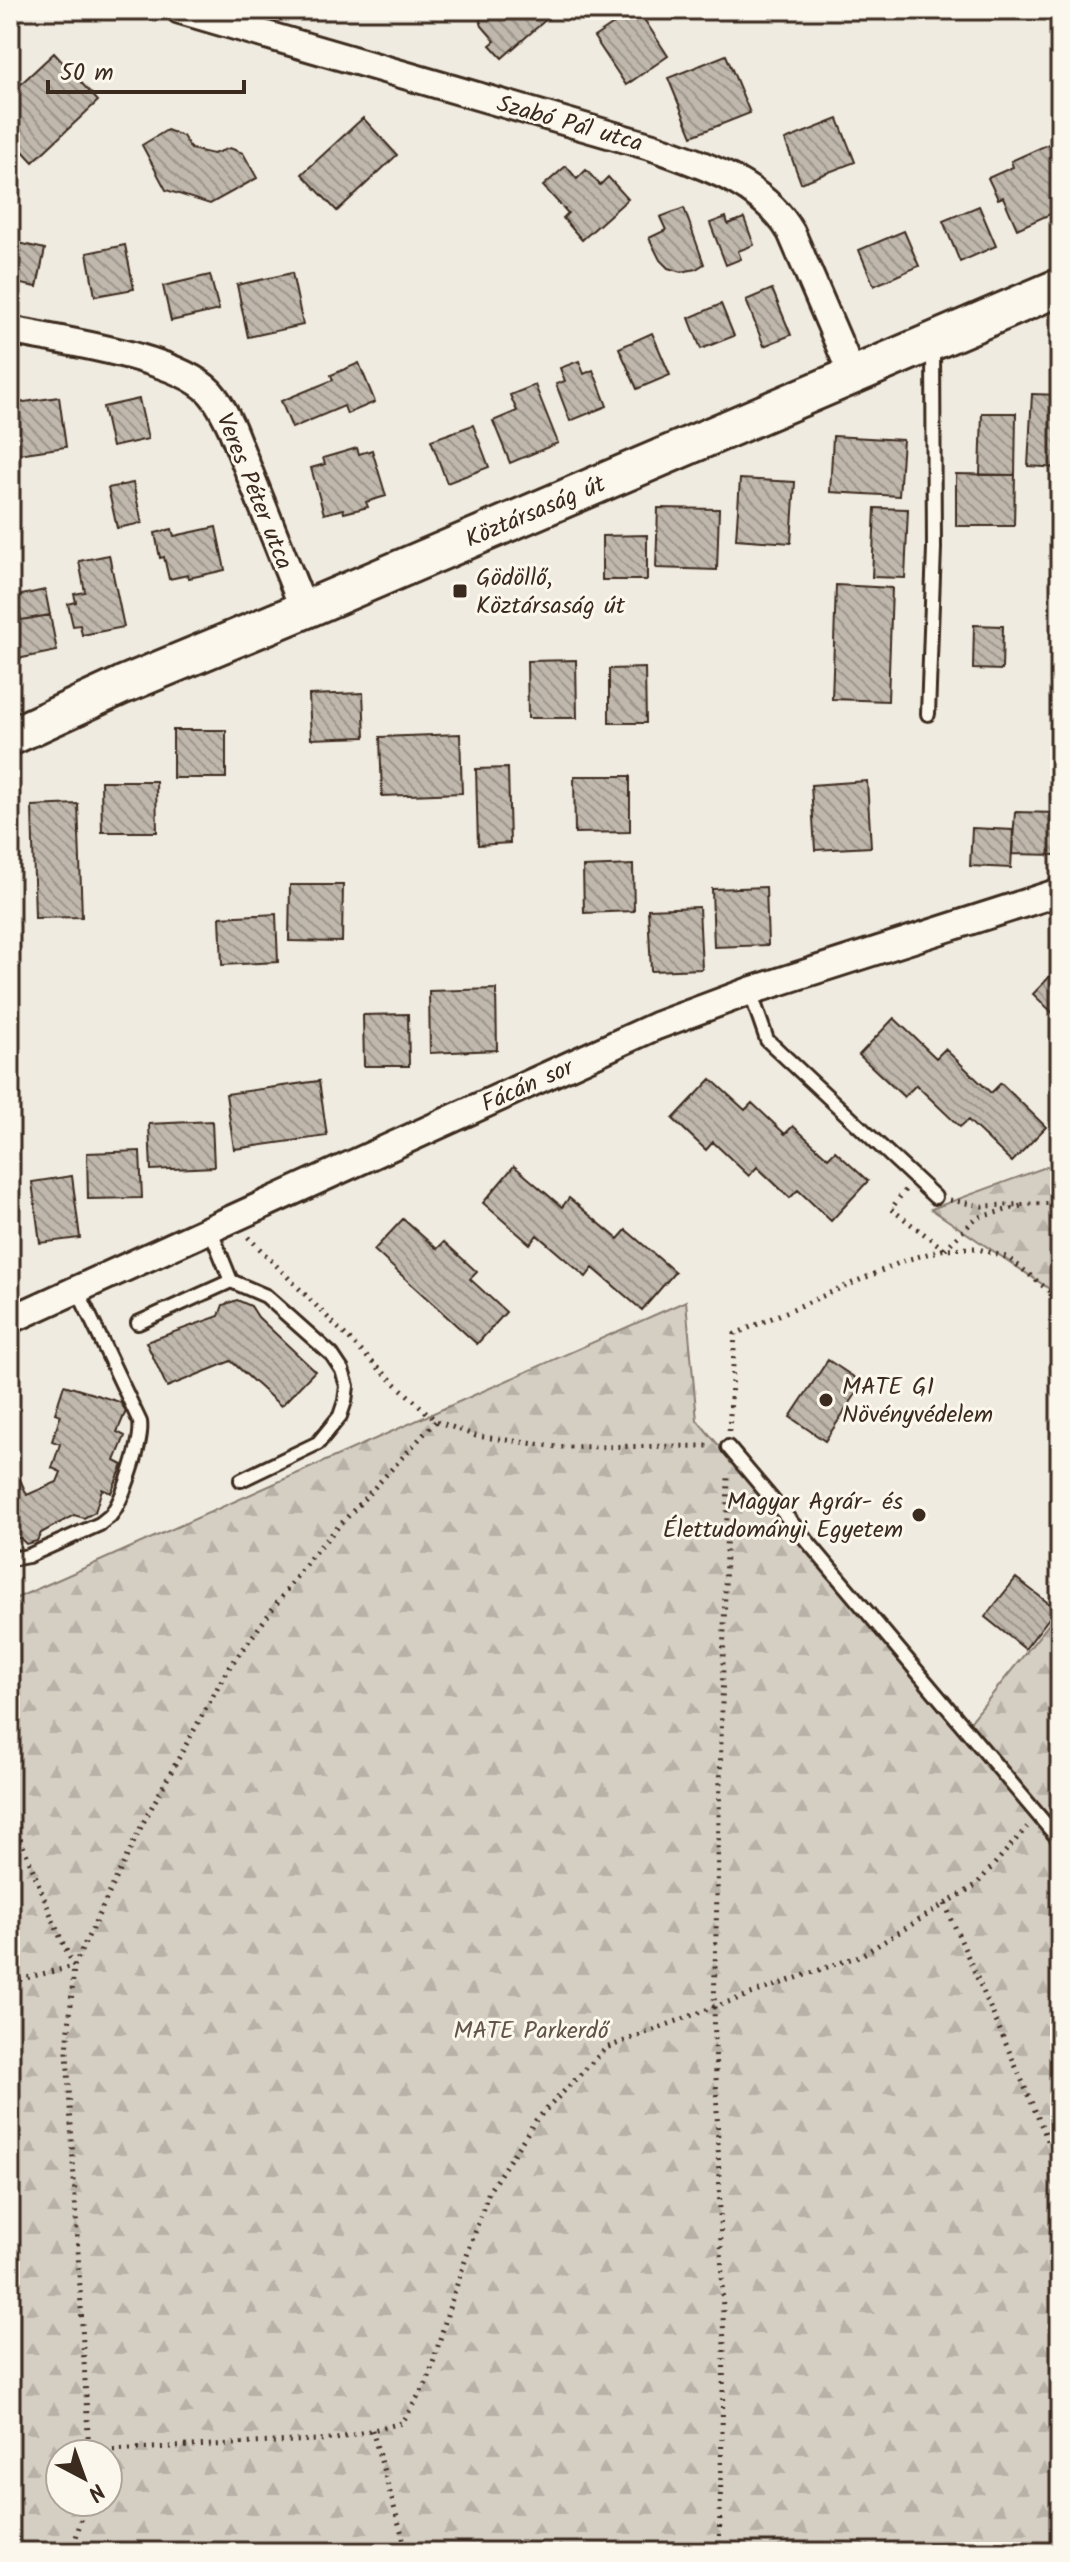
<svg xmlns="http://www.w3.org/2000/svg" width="1070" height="2562" font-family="Kalam,sans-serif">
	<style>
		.forest { fill: url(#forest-firs); stroke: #887c70; stroke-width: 2; fill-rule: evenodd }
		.building { fill: url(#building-back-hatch); stroke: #3b2a1e; stroke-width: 2 }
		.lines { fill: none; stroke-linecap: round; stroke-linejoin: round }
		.lane-casing { stroke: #3b2a1e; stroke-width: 18 }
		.street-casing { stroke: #3b2a1e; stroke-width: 32 }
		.secondary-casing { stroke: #3b2a1e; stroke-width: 42 }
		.path { stroke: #3b2a1e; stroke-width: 5; stroke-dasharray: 2 6; stroke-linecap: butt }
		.lane { stroke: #fbf7ec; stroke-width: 12 }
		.street { stroke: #fbf7ec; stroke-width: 26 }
		.secondary { stroke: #fbf7ec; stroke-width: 36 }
		.poi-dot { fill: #3b2a1e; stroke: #fbf7ec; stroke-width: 3 }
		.labels { text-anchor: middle; stroke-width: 6; stroke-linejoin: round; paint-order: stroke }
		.street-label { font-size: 24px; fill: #3b2a1e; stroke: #fbf7ec }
		.poi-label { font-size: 24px; fill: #3b2a1e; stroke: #fbf7ec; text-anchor: start }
		.park-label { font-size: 24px; fill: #625347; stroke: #fbf7ec }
	</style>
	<defs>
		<pattern id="forest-firs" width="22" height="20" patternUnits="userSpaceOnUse" patternTransform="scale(2)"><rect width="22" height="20" fill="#d5cec3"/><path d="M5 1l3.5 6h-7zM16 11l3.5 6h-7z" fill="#b8b1a7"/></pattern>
		<pattern id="building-back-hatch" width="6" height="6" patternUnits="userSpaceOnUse" patternTransform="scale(2)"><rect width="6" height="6" fill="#c0b8ad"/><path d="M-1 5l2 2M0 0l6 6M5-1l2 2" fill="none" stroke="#9d968c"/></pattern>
	</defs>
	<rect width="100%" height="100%" fill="#f0ebe0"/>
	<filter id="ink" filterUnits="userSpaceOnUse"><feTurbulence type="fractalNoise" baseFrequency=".0125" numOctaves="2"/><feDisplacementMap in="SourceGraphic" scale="16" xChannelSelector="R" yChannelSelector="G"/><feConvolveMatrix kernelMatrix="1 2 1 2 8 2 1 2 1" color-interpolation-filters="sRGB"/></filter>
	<g filter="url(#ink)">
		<path class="forest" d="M1060 1162V1296L931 1209Z
			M686 1301 697 1420 963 1731 1060 1610V2552H10V1601ZM60 2454H108V2502H60Z"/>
		<path class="building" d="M486 10H543L549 17 502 58 490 45 495 41 482 26 479 17Z
			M635 10H638L668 56 626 85 594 37Z
			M54 53 98 101 33 162 10 137V94Z
			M726 55 750 113 692 136 668 78Z
			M363 118 397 155 337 211 302 174Z
			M838 119 855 162 801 183 785 140Z
			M167 130 183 136 191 149 213 154 230 148 243 153 257 178 210 204 166 190 142 145Z
			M1060 139V201L1054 203 1057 211 1017 229 1003 197 998 199 988 178 1013 167 1011 161Z
			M566 166 577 179 586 170 600 185 608 177 628 199 582 240 563 218 568 213 543 186Z
			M979 206 996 246 960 262 943 221Z
			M684 208 704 264 696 269 681 272 668 268 660 260 649 238 666 230 660 217Z
			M726 217 728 224 744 218 754 245 738 251 741 259 726 265 710 223Z
			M904 231 919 266 874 286 859 250Z
			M10 241 45 249 37 287 10 282Z
			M125 245 134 289 95 296 87 253Z
			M292 273 303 325 248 337 237 285Z
			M210 275 219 310 171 321 163 286Z
			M772 289 791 335 764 346 746 300Z
			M721 304 734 336 701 349 689 318Z
			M652 333 670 375 637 389 619 348Z
			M579 361 584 374 593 370 607 406 570 421 556 384 565 381 560 368Z
			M359 363 375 402 347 414 344 406 292 428 281 401 333 380 331 375Z
			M535 385 558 443 510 463 493 421 517 411 510 395Z
			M1032 394 1060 395V468L1028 466Z
			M59 397 66 447 11 455 10 404Z
			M139 399 148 439 112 447 103 407Z
			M982 413H1016L1015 475H980Z
			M473 425 489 467 447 483 431 440Z
			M833 436 903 440 899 496 830 492Z
			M357 448 359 454 372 450 386 496 366 502 368 507 344 513 343 509 324 514 311 468 325 464 323 458Z
			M956 474 1015 475 1014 526H956Z
			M740 479 795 482 791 543 736 539Z
			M133 483 142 523 117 528 108 488Z
			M658 508 719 509 717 570 656 568Z
			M875 508 908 509 905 578 872 577Z
			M216 527 225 570 189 578 188 575 169 579 164 557 160 558 155 533 172 529 174 536Z
			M647 535V580H602V536Z
			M109 555 124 627 82 635 80 625 73 626 68 604 76 602 74 594 85 592 79 561Z
			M836 585 892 588 888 701 832 699Z
			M45 590 50 615 21 620 17 596Z
			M1058 607H1060V687H1053V648H1058Z
			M50 615 57 651 17 659 10 622Z
			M974 625 1003 626 1002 670 973 669Z
			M576 660 577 718H528L527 661Z
			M645 668 646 723H609V669Z
			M363 693 365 737 311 739 309 695Z
			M173 730H226V778H173Z
			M460 734 462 793 382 796 380 737Z
			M508 768 510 843 478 845 476 769Z
			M574 776H630V832L575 833Z
			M101 781H156L157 832H102Z
			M867 781 871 847 815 850 811 785Z
			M78 804 82 917 35 918 32 806Z
			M1015 812 1058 813 1057 855 1012 854Z
			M972 828 1013 830 1011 868 970 866Z
			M633 865 634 911 584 913 583 867Z
			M290 885H343L342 942 289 941Z
			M766 887 768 945 714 947 712 889Z
			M699 907 702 969 651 971 648 909Z
			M276 914 278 962 222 965 220 917Z
			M1060 966V1020L1033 994Z
			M496 989 497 1050 430 1053 429 991Z
			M408 1014 409 1066H364L363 1015Z
			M894 1018 936 1058 945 1049 991 1093 1001 1083 1046 1127 1012 1162 968 1120 960 1127 916 1085 904 1097 859 1055Z
			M711 1079 745 1110 752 1103 785 1134 793 1126 828 1158 835 1151 868 1181 831 1221 798 1190 790 1198 757 1167 749 1176 713 1142 706 1150 673 1119Z
			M319 1081 327 1136 234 1149 226 1094Z
			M212 1121 214 1167 151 1170 149 1124Z
			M140 1151 142 1198 88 1199 87 1153Z
			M514 1166 562 1207 569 1198 618 1239 626 1230 675 1272 642 1310 593 1268 586 1277 537 1235 530 1244 483 1203Z
			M72 1176 80 1238 40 1243 32 1182Z
			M403 1219 437 1249 444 1242 477 1272 470 1279 506 1312 477 1344 374 1250Z
			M237 1300 251 1306 258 1317 315 1371 281 1406 231 1361 167 1387 146 1342 219 1316 223 1305Z
			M828 1360 863 1383 825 1441 790 1417Z
			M64 1385 120 1402 126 1411 117 1432 125 1436 115 1461 123 1465 111 1493 102 1489 95 1512 84 1518 74 1515 41 1533 37 1541 26 1544 20 1538H10V1474L19 1477 27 1495 57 1482 61 1472 52 1468 60 1444 52 1441 61 1415 55 1413Z
			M1016 1578 1056 1609 1025 1649 985 1617Z"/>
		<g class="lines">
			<defs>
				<path id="lane" d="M928 714 934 548 933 347
					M750 991 767 1040 935 1197
					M210 1229 231 1281 266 1296 332 1355 342 1370 347 1386 345 1401 340 1416 318 1443 241 1480
					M138 1323 231 1281
					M728 1447 1060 1841
					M10 1555 17 1558 28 1556 100 1524C101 1523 109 1517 110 1516 123 1501 143 1441 140 1422L77 1289"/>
				<path id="street" d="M180 10 653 147C703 165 762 183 791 232L852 374
					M10 330C60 341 176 356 210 392 220 403 226 416 232 429L304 610
					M10 1320 656 1026 750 991 1060 892"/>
				<path id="secondary" d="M10 737 123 685 304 610 1060 287"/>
			</defs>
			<use href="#lane" class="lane-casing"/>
			<use href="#street" class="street-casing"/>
			<use href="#secondary" class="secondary-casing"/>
			<path class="path" d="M905 1190 891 1209 944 1249
				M950 1200 982 1206 1060 1203
				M248 1237 371 1361 436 1421 476 1436 558 1447 711 1446
				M945 1249 976 1218 1021 1206
				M729 1431 735 1334 906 1260 945 1249 975 1248 1009 1258 1060 1300
				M10 1817C34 1866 49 1918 74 1966L10 1982
				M945 1904 1060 2168
				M372 2430 407 2552
				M89 2451 336 2439 402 2423 428 2380 450 2305 489 2191 536 2120 606 2048 714 2007 862 1955 976 1885 1027 1827
				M89 2453 67 2052 74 1966 143 1823 226 1672 314 1553 436 1421
				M72 2552 86 2502
				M719 2552 724 2350 714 2007 728 1477"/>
			<use href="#lane" class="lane"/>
			<use href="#street" class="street"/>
			<use href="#secondary" class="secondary"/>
		</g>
	</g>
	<g class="poi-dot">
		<rect x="452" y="583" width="16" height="16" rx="4"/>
		<circle cx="826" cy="1400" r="8"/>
		<circle cx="919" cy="1515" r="8"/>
	</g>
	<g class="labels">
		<g class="street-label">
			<text transform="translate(570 123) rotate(16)" y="8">Szabó Pál utca</text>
			<text transform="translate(255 491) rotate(68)" y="8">Veres Péter utca</text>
			<text transform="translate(535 511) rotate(-23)" y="8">Köztársaság út</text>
			<text transform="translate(527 1085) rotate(-24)" y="8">Fácán sor</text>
		</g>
		<g class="poi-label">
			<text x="476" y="585">Gödöllő,<tspan x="476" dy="28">Köztársaság út</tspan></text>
			<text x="842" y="1394">MATE G1<tspan x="842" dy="28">Növényvédelem</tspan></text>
			<text x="903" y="1509" text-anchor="end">Magyar Agrár- és<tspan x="903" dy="28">Élettudományi Egyetem</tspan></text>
		</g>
		<g class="park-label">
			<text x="531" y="2038">MATE Parkerdő</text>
		</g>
	</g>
	<rect width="1070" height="2562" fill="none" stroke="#fbf7ec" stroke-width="40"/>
	<rect x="20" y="20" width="1030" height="2522" fill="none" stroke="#3b2a1e" stroke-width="3" filter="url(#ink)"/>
	<g transform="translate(84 2478) rotate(139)"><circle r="38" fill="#fbf7ec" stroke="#aea59a" stroke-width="2"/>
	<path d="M0-6L14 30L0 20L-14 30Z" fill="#3b2a1e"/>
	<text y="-12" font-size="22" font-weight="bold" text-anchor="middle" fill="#3b2a1e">N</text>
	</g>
	<path d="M48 80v12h196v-12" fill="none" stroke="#3b2a1e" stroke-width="4"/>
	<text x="60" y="80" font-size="24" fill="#3b2a1e" stroke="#fbf7ec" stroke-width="6" paint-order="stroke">50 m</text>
</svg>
